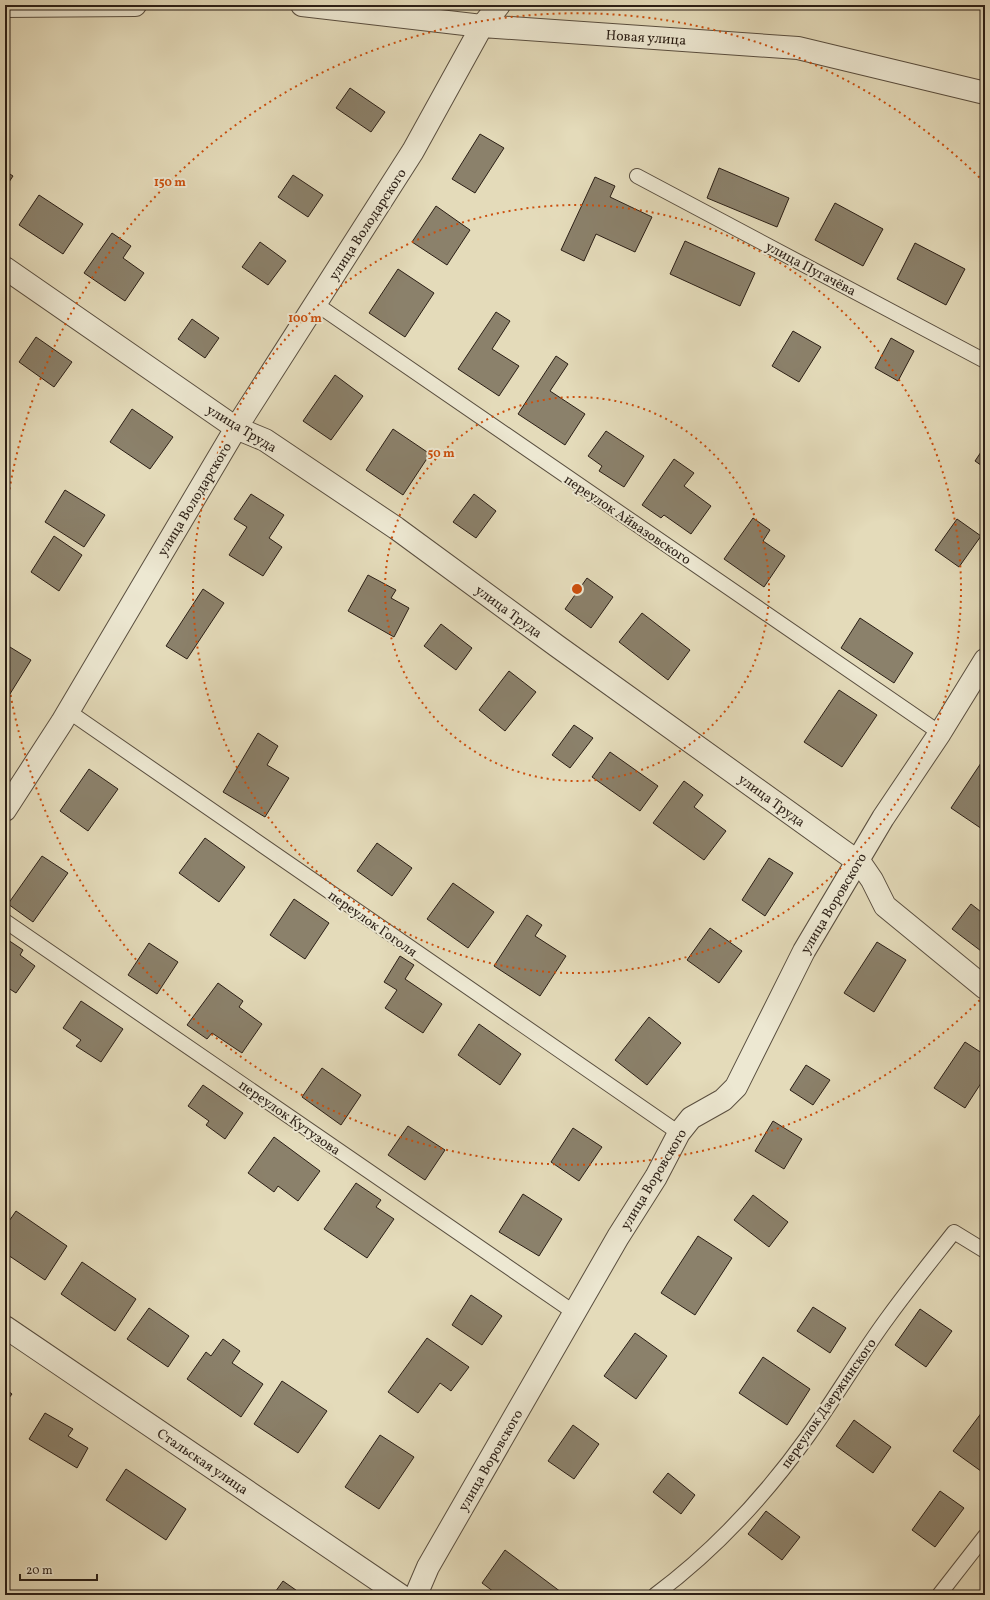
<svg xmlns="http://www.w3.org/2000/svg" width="990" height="1600" font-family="Vollkorn,serif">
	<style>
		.building { fill: #8b816b; stroke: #2b1f16 }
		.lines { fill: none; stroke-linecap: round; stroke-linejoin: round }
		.service-casing { stroke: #594e3f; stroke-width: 16 }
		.minor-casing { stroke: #594e3f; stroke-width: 24 }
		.service { stroke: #ede8d2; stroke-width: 14 }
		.minor { stroke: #ede8d2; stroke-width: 22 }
		.ring { fill: none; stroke: #cc500e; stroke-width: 2; stroke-dasharray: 2 4 }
		.labels { text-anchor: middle; stroke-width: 4; stroke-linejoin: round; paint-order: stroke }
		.street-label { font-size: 14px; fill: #2b1f16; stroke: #ede8d2 }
		.centre { fill: #cc500e; stroke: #ede8d2; stroke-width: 2 }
		.ring-label { font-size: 12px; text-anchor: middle; font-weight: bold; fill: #cc500e; stroke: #ede8d2; stroke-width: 4; stroke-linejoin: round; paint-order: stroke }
	</style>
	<rect width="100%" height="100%" fill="#e4dbba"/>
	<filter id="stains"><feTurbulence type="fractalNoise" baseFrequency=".005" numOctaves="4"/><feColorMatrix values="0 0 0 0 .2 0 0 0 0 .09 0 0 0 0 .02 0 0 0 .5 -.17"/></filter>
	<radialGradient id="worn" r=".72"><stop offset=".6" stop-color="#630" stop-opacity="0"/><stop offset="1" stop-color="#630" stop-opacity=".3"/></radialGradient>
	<path class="building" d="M350 88 385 112 371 132 336 108Z
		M480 134 504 148 475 193 452 179Z
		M719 168 789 198 777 227 707 198Z
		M5 171 13 176 5 188Z
		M293 175 323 195 308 217 278 197Z
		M595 177 615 186 610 197 652 217 635 252 596 234 584 261 561 250Z
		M39 195 83 224 63 254 19 225Z
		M835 203 883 229 863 266 815 240Z
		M436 206 470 230 447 265 412 242Z
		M112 233 131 246 123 258 144 273 125 301 84 273Z
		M685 241 755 273 740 306 670 274Z
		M260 242 286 261 268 285 242 267Z
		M915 243 965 269 946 305 897 279Z
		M398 269 434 293 405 337 369 313Z
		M496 312 510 321 492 349 519 366 499 396 458 369Z
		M192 319 219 338 205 358 178 339Z
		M793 331 821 347 799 382 772 366Z
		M36 337 72 362 54 387 19 362Z
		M891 338 914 351 898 381 875 368Z
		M556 356 568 364 550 391 585 414 565 445 518 414Z
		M335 375 363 396 331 440 303 421Z
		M132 409 173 437 150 469 110 442Z
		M393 429 430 454 403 495 366 470Z
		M606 431 644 456 624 487 599 471 602 466 588 456Z
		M985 446V468L975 461Z
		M674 459 694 473 684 486 711 506 691 534 664 515 661 518 642 505Z
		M65 490 105 515 84 547 45 522Z
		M251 494 284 515 269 538 282 547 263 576 229 555 247 527 234 519Z
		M474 494 496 511 476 538 453 522Z
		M753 518 770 530 763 541 785 556 764 587 724 559Z
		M957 519 981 536 959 567 935 550Z
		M54 536 82 555 59 591 31 572Z
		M368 575 396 590 391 598 409 608 394 637 348 611Z
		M587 578 613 597 591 628 565 609Z
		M203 589 224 603 187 659 166 646Z
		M642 613 690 650 668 680 619 642Z
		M860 618 913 653 894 683 841 648Z
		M441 624 472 648 456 670 424 646Z
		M5 644 31 660 5 702Z
		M509 671 536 692 505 731 479 710Z
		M839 690 877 715 842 767 804 742Z
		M574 725 593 738 570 768 552 755Z
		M258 733 278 746 267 765 289 778 265 817 223 792Z
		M610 752 658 786 640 811 592 777Z
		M985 757V831L951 808Z
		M89 769 118 789 88 831 60 811Z
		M684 781 703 795 694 807 726 831 704 860 653 823Z
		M205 838 245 867 219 902 179 873Z
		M377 843 412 868 392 896 357 871Z
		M42 856 68 873 33 922 8 904Z
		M769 858 793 873 765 916 742 900Z
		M453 883 494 912 468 948 427 919Z
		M294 899 329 923 305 959 270 935Z
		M971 904 985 915V954L952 929Z
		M527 915 542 925 535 936 566 956 540 996 494 966Z
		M710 928 742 951 719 983 687 960Z
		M5 938 23 950 20 955 35 966 16 993 5 986Z
		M877 942 906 960 874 1012 844 993Z
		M149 943 178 962 157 994 128 975Z
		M400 956 414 965 405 979 442 1004 423 1033 385 1008 397 990 384 982Z
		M218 983 243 1001 239 1007 262 1024 242 1053 212 1033 207 1039 187 1025Z
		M81 1001 123 1029 101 1062 76 1046 81 1040 63 1028Z
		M649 1017 681 1043 647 1085 615 1060Z
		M479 1024 521 1054 500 1085 458 1055Z
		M965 1042 985 1055V1077L965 1108 934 1088Z
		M806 1065 830 1080 813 1105 790 1090Z
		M322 1068 361 1095 341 1125 302 1097Z
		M203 1085 243 1113 225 1139 206 1125 209 1121 188 1106Z
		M773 1121 802 1139 784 1169 755 1151Z
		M408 1126 445 1150 425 1180 388 1155Z
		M573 1128 602 1147 579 1181 551 1162Z
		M274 1137 320 1171 298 1201 278 1186 274 1192 248 1173Z
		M356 1183 381 1200 376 1207 394 1219 367 1258 324 1229Z
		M523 1194 562 1219 539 1256 499 1232Z
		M753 1195 788 1222 769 1247 734 1220Z
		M16 1211 67 1246 45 1280 5 1253V1227Z
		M698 1236 732 1258 695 1315 661 1293Z
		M82 1262 136 1299 115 1331 61 1294Z
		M471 1295 502 1316 482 1345 452 1325Z
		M813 1307 846 1328 830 1353 797 1331Z
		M149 1308 189 1336 168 1367 127 1339Z
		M920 1309 952 1331 926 1367 895 1345Z
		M635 1333 667 1356 636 1399 604 1376Z
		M427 1338 469 1367 451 1391 440 1383 418 1413 388 1392Z
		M223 1339 240 1351 232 1363 263 1384 241 1417 187 1379 206 1352 211 1356Z
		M763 1357 810 1389 787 1425 739 1393Z
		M282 1381 327 1411 298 1453 254 1424Z
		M5 1389 12 1394 5 1403Z
		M985 1408V1474L953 1451Z
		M45 1413 73 1429 68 1436 88 1448 77 1468 29 1439Z
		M854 1420 891 1447 873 1473 836 1446Z
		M573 1425 599 1444 574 1479 548 1461Z
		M380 1435 414 1457 379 1509 345 1487Z
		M126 1469 186 1509 166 1540 106 1500Z
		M668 1473 695 1495 681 1514 653 1492Z
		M940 1491 964 1508 935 1547 912 1530Z
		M766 1511 800 1537 782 1560 748 1534Z
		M505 1550 565 1595H498L482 1583Z
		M283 1581 303 1595H273Z"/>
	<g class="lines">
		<defs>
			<path id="service" d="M637 176 985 361
				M316 304 940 733
				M68 711 679 1133
				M5 921 575 1313
				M655 1595C714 1551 765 1496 808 1436 836 1397 860 1355 889 1316 910 1287 932 1260 954 1232L985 1251
				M939 1595 985 1536"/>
			<path id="minor" d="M302 5 482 26 798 48 985 93
				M5 6 135 5
				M5 268 236 428 265 440 396 528 557 646 861 864 872 880 885 906 985 988
				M5 810 62 722 236 428 413 151 482 26 499 5
				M5 1327 400 1595
				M416 1595 428 1567 618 1237 656 1177 679 1133 691 1118 723 1100 736 1087 804 951 883 818 940 733 985 660"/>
		</defs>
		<use href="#service" class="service-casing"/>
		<use href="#minor" class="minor-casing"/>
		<use href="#service" class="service"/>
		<use href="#minor" class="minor"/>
	</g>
	<g class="ring">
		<circle cx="577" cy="589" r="192"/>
		<circle cx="577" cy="589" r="384"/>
		<path d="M984 996A576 576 0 0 1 5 659M5 519A576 576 0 0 1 984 182"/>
	</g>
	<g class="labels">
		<g class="street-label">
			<text transform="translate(646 37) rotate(4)" y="5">Новая улица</text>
			<text transform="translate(367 224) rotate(-57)" y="5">улица Володарского</text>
			<text transform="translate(811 268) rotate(28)" y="5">улица Пугачёва</text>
			<text transform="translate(242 428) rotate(31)" y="5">улица Труда</text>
			<text transform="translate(194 499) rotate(-59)" y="5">улица Володарского</text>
			<text transform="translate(628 519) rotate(34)" y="5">переулок Айвазовского</text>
			<text transform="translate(509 611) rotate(36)" y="5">улица Труда</text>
			<text transform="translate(772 800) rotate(36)" y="5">улица Труда</text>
			<text transform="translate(833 903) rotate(-59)" y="5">улица Воровского</text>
			<text transform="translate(373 923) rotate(35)" y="5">переулок Гоголя</text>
			<text transform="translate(290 1117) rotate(35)" y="5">переулок Кутузова</text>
			<text transform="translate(653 1179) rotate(-59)" y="5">улица Воровского</text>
			<text transform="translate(828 1403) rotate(-55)" y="5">переулок Дзержинского</text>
			<text transform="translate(490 1460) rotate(-60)" y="5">улица Воровского</text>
			<text transform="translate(203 1461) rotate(34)" y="5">Стальская улица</text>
		</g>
	</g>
	<circle cx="577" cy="589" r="6" class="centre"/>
	<g class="ring-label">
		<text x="170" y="186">150 m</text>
		<text x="305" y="322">100 m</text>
		<text x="441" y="457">50 m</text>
	</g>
	<rect width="990" height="1600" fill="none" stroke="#e4dbba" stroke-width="20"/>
	<rect x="6" y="6" width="978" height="1588" fill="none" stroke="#2b1f16" stroke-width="2"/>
	<rect x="10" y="10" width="970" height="1580" fill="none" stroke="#2b1f16"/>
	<path d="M20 1574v6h77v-6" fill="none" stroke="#2b1f16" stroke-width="2"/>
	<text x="26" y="1574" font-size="12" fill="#2b1f16" stroke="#ede8d2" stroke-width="3" paint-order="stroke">20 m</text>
	<rect width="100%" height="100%" filter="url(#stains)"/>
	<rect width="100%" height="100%" fill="url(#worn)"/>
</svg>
